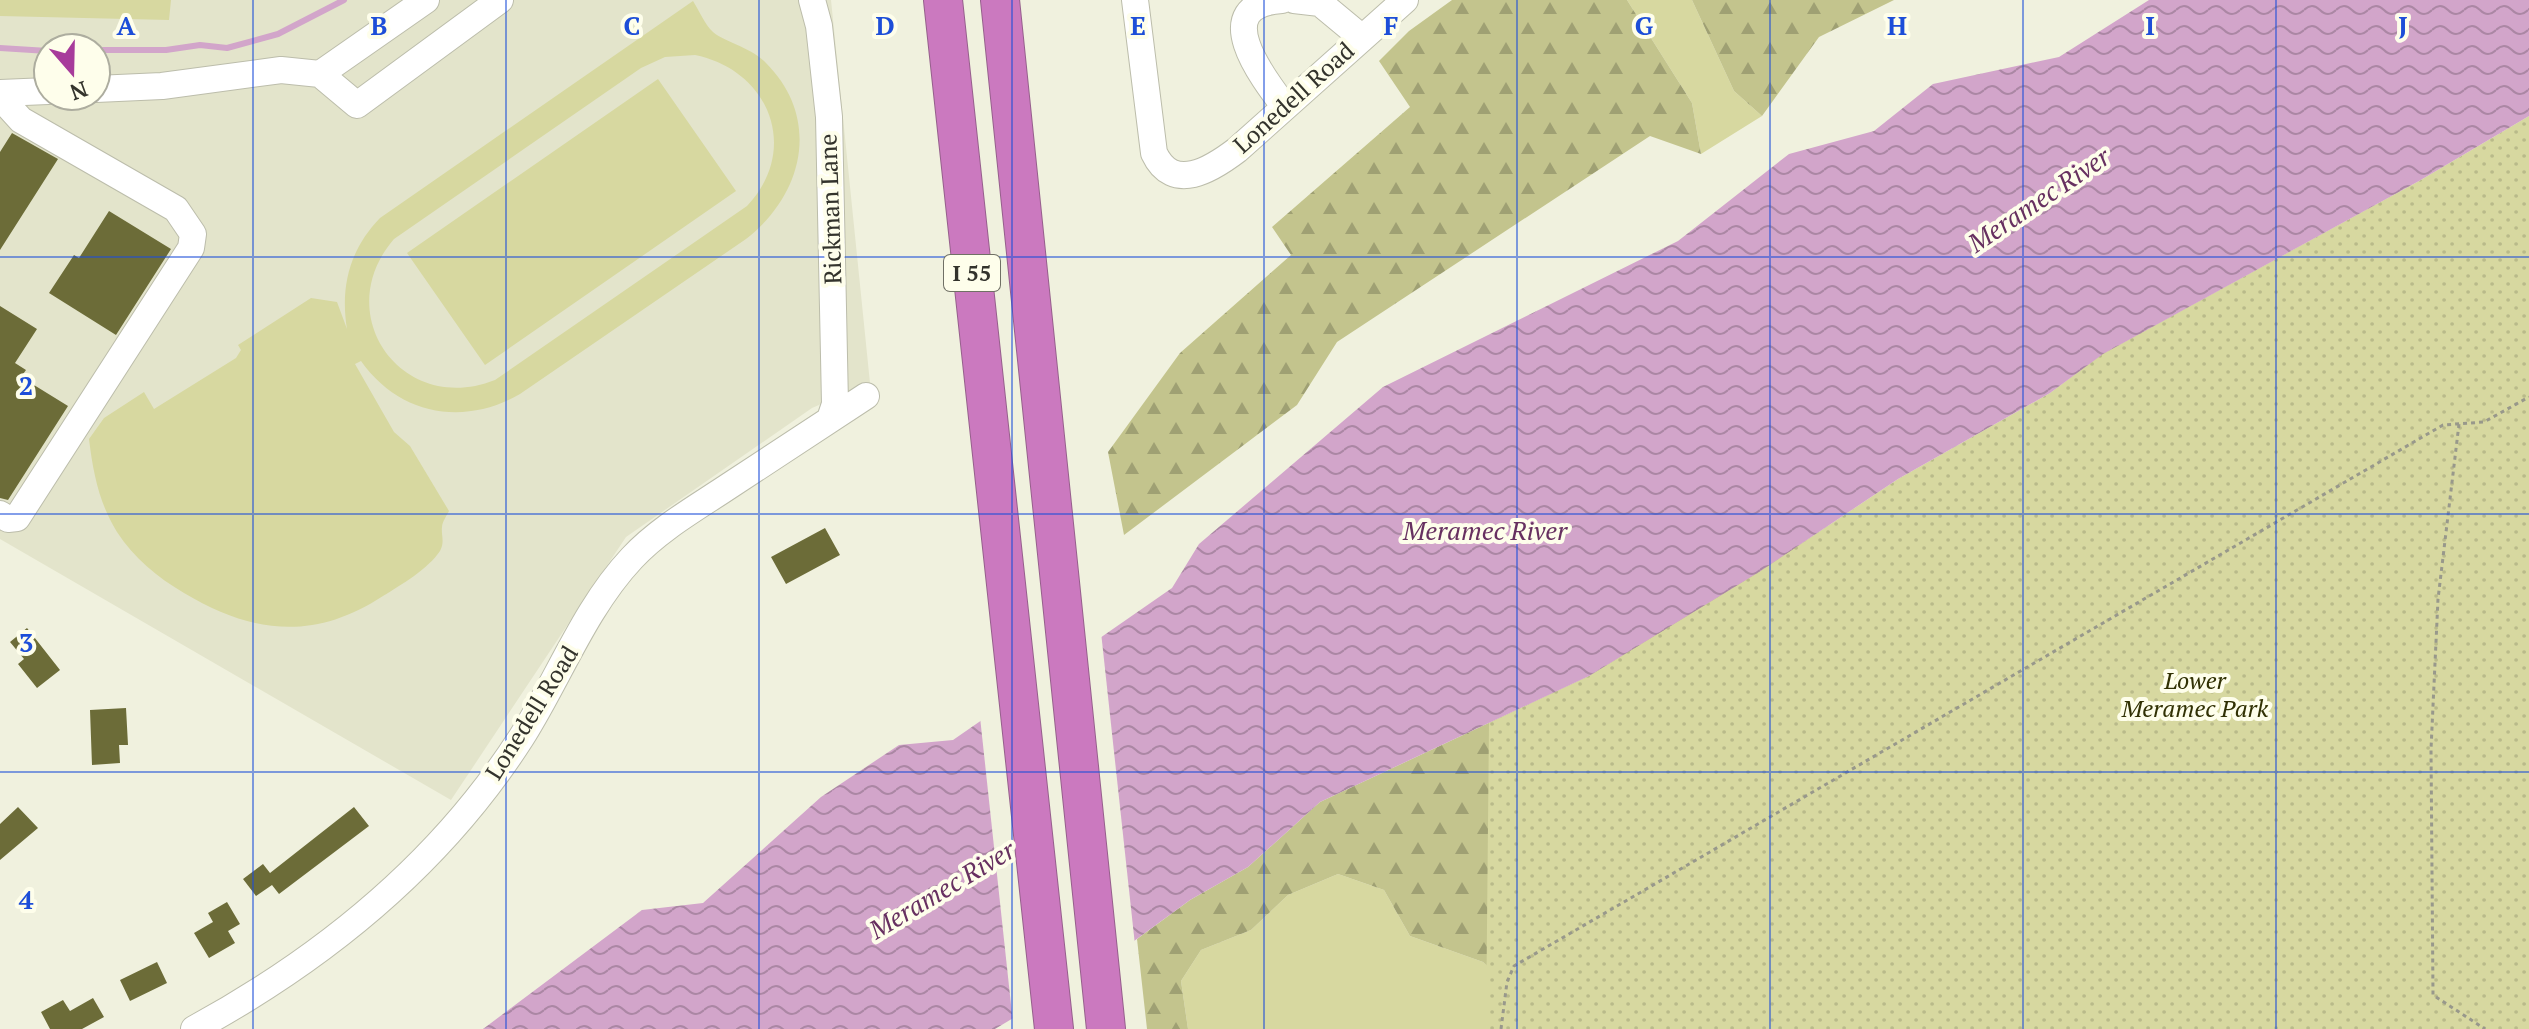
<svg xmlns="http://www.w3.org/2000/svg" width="2529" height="1029" font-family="'PT Serif',serif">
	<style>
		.built { fill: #e3e4cb; fill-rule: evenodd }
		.grass { fill: #d7d8a0; fill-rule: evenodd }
		.forest { fill: url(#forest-firs) }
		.park { fill: url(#park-dots) }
		.water { fill: url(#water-waves) }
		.pier { fill: #f0f1de }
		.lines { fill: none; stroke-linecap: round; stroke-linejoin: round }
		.stream { stroke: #d2a5ca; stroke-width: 6 }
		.building { fill: #6c6c38 }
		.minor-casing { stroke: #bcbdab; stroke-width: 28 }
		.highway-casing { stroke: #96608c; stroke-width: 40 }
		.path { stroke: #98988b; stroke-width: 3; stroke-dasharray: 4 4; stroke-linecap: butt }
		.minor { stroke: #fff; stroke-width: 26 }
		.highway { stroke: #cb79bf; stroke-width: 38 }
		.grid { fill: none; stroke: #1d4ed8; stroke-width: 2; stroke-opacity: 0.55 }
		.labels { text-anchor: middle; stroke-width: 8; stroke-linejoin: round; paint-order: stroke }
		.shield { fill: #fefeeb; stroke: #707065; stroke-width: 2 }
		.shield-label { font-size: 22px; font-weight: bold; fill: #33332c }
		.street-label { font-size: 24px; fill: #33332c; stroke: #fefeeb }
		.park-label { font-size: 24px; font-style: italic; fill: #313104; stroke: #fefeeb }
		.water-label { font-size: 26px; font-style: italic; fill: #673060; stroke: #fefeeb }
		.grid-label { font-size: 26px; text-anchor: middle; font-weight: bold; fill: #1d4ed8; stroke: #fefeeb; stroke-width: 8; stroke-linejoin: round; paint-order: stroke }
	</style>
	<defs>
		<pattern id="forest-firs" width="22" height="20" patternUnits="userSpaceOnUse" patternTransform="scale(2)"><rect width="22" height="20" fill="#c3c48d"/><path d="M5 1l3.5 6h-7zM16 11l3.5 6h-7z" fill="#9fa073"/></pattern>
		<pattern id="park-dots" width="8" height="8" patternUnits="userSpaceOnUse" patternTransform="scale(2)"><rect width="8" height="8" fill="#d7d8a0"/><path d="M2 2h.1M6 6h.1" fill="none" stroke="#b9ba8a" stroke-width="1.8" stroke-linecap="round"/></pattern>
		<pattern id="water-waves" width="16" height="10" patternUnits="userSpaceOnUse" patternTransform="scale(2)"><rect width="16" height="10" fill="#d2a5ca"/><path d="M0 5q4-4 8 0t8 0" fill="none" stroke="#ab87a4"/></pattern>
	</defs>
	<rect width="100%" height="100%" fill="#f0f1de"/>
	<path class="built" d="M0 0H831L870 383 812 408 626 537 451 800 0 539ZM48 48H96V96H48Z"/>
	<path class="grass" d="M0 0H171L169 20 0 16Z
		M1627 0H1692L1734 91 1762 116 1701 154 1692 103Z
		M693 1C699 10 705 25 713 32 726 43 749 46 766 63 822 119 803 195 746 239L520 394C464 427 399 415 361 361L355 364 394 432 410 446 449 511C447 515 442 522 442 527 441 535 445 542 440 551 428 569 401 585 383 596 314 641 253 634 184 593 157 577 134 558 117 532 99 503 93 472 89 439L104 418 144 392 154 409 236 358 241 350 238 345 311 298 337 302 347 329C340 286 350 249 380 218ZM695 55C769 70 801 149 747 206L495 380C402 417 329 314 394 239L641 68 665 57Z
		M658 79 736 191 485 365 407 253Z
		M1338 874 1384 890 1410 936 1483 962 1497 973 1486 1029H1188L1181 981 1201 950 1251 930 1288 895Z"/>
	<path class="forest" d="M1452 0H1627L1692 103 1701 154 1650 136 1337 342 1297 405 1124 535 1108 452 1180 353 1291 255 1272 227 1410 107 1379 61 1409 31Z
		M1692 0H1894L1819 37 1762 116 1734 91Z
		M1821 531 1517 991 1483 962 1410 936 1384 890 1338 874 1288 895 1251 930 1201 950 1181 981 1188 1029H1147L1137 939 1190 900 1248 867 1320 802 1589 676Z"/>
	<path class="park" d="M2529 116V1029H1486L1489 723 1589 676 1759 572 1898 479 2050 393 2102 354 2419 181Z"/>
	<path class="water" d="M2149 0H2529V116L2419 181 2103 354 2050 393 1898 479 1759 572 1589 676 1320 802 1248 867 1190 900 1100 966 995 1029H483L642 910 703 903 821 797 899 745 953 740 1172 588 1199 544 1383 387 1678 241 1789 154 1874 131 1933 84 2059 57Z"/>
	<path class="pier" d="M1101 632 1135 945 1013 1023 980 717Z"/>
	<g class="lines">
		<path class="stream" d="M0 48 48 51
			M96 50H166L200 45 227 48 278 34 344 0"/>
	</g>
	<path class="building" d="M12 133 58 159 0 250V152Z
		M109 211 171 249 116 335 49 293 74 255 79 258Z
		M0 306 37 329 15 363 26 370 21 377 68 406 8 500 0 498Z
		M825 528 840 555 786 584 771 557Z
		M27 628 60 670 37 688 18 664 24 659 10 642Z
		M126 708 128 745H119L120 763 92 765 90 710Z
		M18 807 38 828 0 860V824Z
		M354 807 369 826 279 894 272 885 256 896 243 879 263 864 270 873Z
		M227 902 240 924 228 931 235 943 209 958 194 933 213 922 208 913Z
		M157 962 167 983 130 1001 120 980Z
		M93 998 104 1017 82 1029H50L41 1012 63 1000 70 1011Z"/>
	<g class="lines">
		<defs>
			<path id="minor" d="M812 0 819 26 829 117 835 404 830 419
				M1135 0 1154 153C1173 194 1212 169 1237 150L1405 0
				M1282 0C1207 5 1262 77 1285 107
				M1294 0 1320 3 1361 37
				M320 74 357 105 500 0
				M96 89 162 86 281 70 320 74 426 0
				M0 93 48 91
				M0 97 21 120 176 209 193 234 191 248 17 518 8 519 0 514
				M194 1029C324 958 440 864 521 738 558 680 584 609 632 558 659 529 696 508 729 486 774 456 820 426 866 396"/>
			<path id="highway" d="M943 0 1054 1029
				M1000 0 1106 1029"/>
		</defs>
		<use href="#minor" class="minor-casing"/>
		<use href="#highway" class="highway-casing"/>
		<path class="path" d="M2459 424 2438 599 2431 749 2433 995 2485 1029
			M1501 1029 1507 982 1514 966 2443 425 2484 422 2529 397"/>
		<use href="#minor" class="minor"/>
		<use href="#highway" class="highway"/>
	</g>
	<path class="grid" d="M253 0V1029M506 0V1029M759 0V1029M1012 0V1029M1264 0V1029M1517 0V1029M1770 0V1029M2023 0V1029M2276 0V1029M0 257H2529M0 514H2529M0 772H2529"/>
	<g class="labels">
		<rect class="shield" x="944" y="255" width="56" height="36" rx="6"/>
		<g class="shield-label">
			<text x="972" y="281">I 55</text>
		</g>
		<g class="street-label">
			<text transform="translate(1294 98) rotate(-42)" y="8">Lonedell Road</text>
			<text transform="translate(831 209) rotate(-92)" y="8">Rickman Lane</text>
			<text transform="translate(532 713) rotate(-58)" y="8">Lonedell Road</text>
		</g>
		<g class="park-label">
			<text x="2195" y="689">Lower<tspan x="2195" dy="28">Meramec Park</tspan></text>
		</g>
		<g class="water-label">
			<text transform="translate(2039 200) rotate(-34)" y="9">Meramec River</text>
			<text x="1485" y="540">Meramec River</text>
			<text transform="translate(942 890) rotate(-31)" y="9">Meramec River</text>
		</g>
	</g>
	<g class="grid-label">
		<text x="126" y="35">A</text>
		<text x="379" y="35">B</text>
		<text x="632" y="35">C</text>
		<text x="885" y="35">D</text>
		<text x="1138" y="35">E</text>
		<text x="1391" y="35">F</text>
		<text x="1644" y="35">G</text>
		<text x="1897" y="35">H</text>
		<text x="2150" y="35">I</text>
		<text x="2403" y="35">J</text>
		<text x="26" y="395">2</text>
		<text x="26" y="652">3</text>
		<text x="26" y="909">4</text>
	</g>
	<g transform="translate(72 72) rotate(160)"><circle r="38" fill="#fefeeb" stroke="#adad9f" stroke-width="2"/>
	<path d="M0-6L14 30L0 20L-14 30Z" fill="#a73b9b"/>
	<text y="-12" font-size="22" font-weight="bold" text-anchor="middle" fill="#33332c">N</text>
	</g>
</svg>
